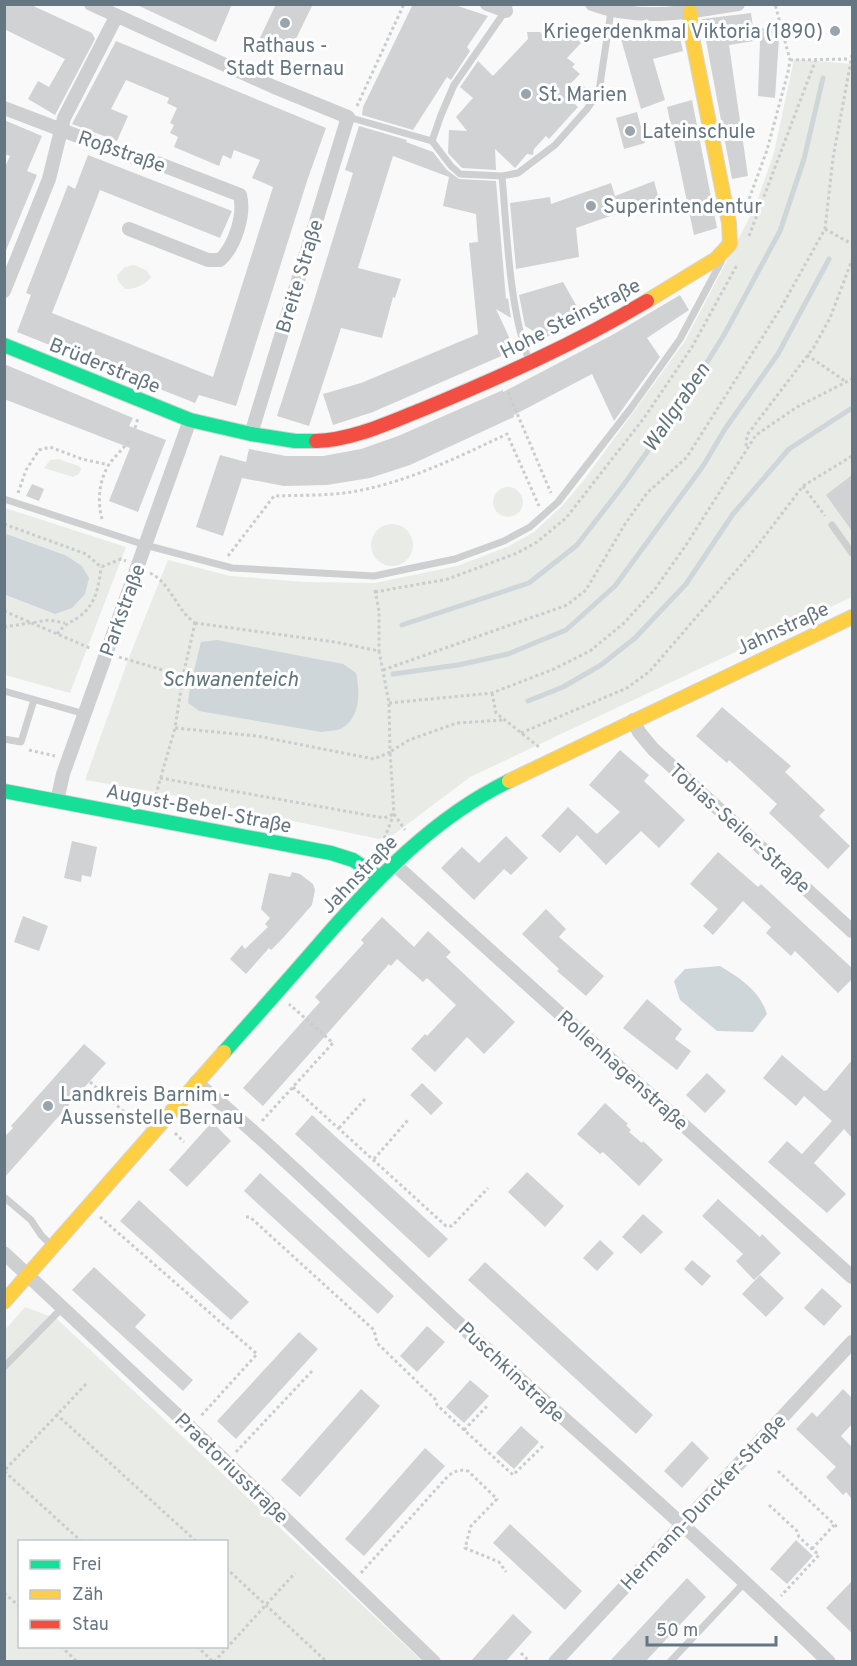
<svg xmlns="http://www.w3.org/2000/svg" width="857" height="1666" font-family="Overpass,sans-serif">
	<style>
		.green { fill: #e8ebe6; fill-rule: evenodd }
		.water { fill: #ced6d9 }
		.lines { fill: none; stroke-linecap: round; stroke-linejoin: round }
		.stream { stroke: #ced6d9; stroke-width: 5 }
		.building { fill: #d0d2d3 }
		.fast-casing { stroke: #d5d6d7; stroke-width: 16 }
		.slow-casing { stroke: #d5d6d7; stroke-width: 16 }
		.jam-casing { stroke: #d5d6d7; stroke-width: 16 }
		.path { stroke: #cbcccd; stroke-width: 3; stroke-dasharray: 3 3; stroke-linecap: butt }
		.lane { stroke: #cecfd0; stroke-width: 7 }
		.street { stroke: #cecfd0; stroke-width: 14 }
		.fast { stroke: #16e098; stroke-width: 14 }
		.slow { stroke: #ffcf43; stroke-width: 14 }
		.jam { stroke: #f24e42; stroke-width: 14 }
		.poi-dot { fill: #99a4ac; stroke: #fff; stroke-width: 2 }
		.labels { text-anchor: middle; stroke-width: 6; stroke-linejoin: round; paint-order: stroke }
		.poi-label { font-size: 20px; fill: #657683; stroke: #fff; text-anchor: start }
		.street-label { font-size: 20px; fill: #657683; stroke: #fff }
		.water-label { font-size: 21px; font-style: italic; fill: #60757c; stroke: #fff }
	</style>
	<rect width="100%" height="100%" fill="#f9f9f9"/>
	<path class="green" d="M794 59 852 64V597L470 777 393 835 379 839 156 792 85 780 128 660 168 560 230 576 305 582 375 583 457 566 507 547 534 532 562 506 584 480 685 341 755 207 774 153Z
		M134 265 146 270 151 277C146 284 134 290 125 289L118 281 117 275 125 267Z
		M58 459 79 466 81 469 79 474 73 477 44 468 50 460Z
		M493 502a15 15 0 1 1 30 0a15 15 0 1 1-30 0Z
		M5 508 126 547 70 693 5 675 4 595 55 614 65 555 5 533Z
		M371 545a21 21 0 1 1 42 0a21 21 0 1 1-42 0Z
		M25 1307 57 1319 422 1661 5 1662V1330ZM20 1542H226V1646H20Z"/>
	<path class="water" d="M4 533 65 555 82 566 89 578 85 594 72 608 55 614 5 595Z
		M217 640 343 664 356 673C360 691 361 719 340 729 334 731 326 731 321 732L199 711 188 703 190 687 201 642Z
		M720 966C740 978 760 991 767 1014L753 1032 717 1031 680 1000 674 981 685 969Z"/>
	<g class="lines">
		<path class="stream" d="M402 625 529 583 577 545 622 487 678 409 724 335 780 231 804 159 823 78
			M393 674 458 665 508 654 566 630 615 586 703 466 725 429 778 354 829 259
			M528 701 563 687 601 665 635 638 686 584 733 514 789 449 852 408"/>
	</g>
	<path class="building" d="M4 4H29L92 33 95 39 55 115 28 99 38 81 49 87 65 59 4 29Z
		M135 4H232L216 42Z
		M276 4H313L288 55 258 42Z
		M413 4H452L488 16 467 47 470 51 451 80 447 77 413 130 362 115 363 107Z
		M751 13 753 28 787 29V36L779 38 775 98 758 96 760 40 729 45 748 176 732 179 702 19Z
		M564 27 581 43 567 58 575 64 572 67 580 74 567 87H590L575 104 578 107 549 139 546 136 534 149 533 155 527 154 515 168 495 149 496 170 462 168 448 153 449 130 467 131 456 117 473 98 460 87 478 61 493 76 528 39 527 32H540L550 42Z
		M678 29 683 51 653 59 665 100 641 109 621 39Z
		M116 41 326 128 308 178 236 406 199 395 195 403 17 332 31 295 26 293 68 185 75 189 88 155 232 211 220 238 100 190 52 313 213 377 273 187 252 178 260 160 234 150 231 159 223 155 219 166 174 147 178 137 170 133 174 125 170 123 177 108 167 103 169 98 126 80 111 109 128 116 117 141 72 124Z
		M692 100 717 228 694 235 667 107Z
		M637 112 645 143 624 149 616 118Z
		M4 120 42 136 27 171 37 175 5 253 4 169 10 156 4 154Z
		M359 126 407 140 406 142 433 152 447 170 459 179 496 181 506 299 508 298 511 318 496 309 515 350 373 412 333 425 323 394 361 383 478 334 469 243 478 242 476 214 443 206 449 177 393 156 358 268 401 279 395 298 393 297 382 338 341 328 309 426 277 416 313 304 353 173 345 170Z
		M654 181 659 199 576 228 579 257 516 269 510 203 550 197 551 204 611 183 615 196Z
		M563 282 584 319 545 338 525 326 519 295Z
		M680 295 689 310 647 338 660 357 614 421 592 374 514 415V417L410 465 370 478 327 485 284 486 242 478 223 536 196 527 220 455 246 462 249 449 286 456H323L361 449 398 436 503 390V392L614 334Z
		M4 364 133 418 129 426 166 440 138 512 109 501 130 448 4 399Z
		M852 475V531L826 495Z
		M32 484 44 489 39 501 26 496Z
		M722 707 791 766 785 772 825 810 819 816 850 846 828 869 769 813 777 804 729 760 727 763 696 736Z
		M620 750 649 775 644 781 685 820 659 848 641 831 606 865 577 835 560 853 541 836 568 807 597 834 620 812 589 785Z
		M506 836 528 858 511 875 504 869 474 900 441 868 462 847 479 863Z
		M72 841 97 847 91 877 82 875 81 882 64 878Z
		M718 852 758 887 761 884 852 968V979L838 993 795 951 791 956 766 933 771 927 743 901 713 935 703 926 718 909 690 884Z
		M292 872 300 874 313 884 315 890 312 905 283 938 271 950 269 948 246 974 230 959 242 945 245 949 268 927 265 924 270 918 261 909 269 873 290 877Z
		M546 909 566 929 559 937 604 976 586 996 557 971 559 969 522 934Z
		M23 916 48 926 39 951 14 942Z
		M382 917 414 947 428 931 451 952 446 957 515 1022 484 1054 467 1037 435 1072 411 1049 425 1034 427 1036 456 1005 427 978 423 982 397 959 391 966 389 964 263 1106 243 1088 320 1002 315 997 364 943 361 940Z
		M647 999 682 1029 675 1039 691 1051 677 1070 623 1028Z
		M84 1044 106 1063 4 1178V1137L13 1128 11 1126Z
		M782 1055 824 1091 827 1090 852 1060V1138L844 1129 814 1163 846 1194 827 1213 768 1162 787 1141 802 1154 832 1121 804 1096 796 1106 763 1078Z
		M707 1073 726 1091 705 1113 686 1095Z
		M422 1083 443 1103 431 1115 410 1095Z
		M605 1103 628 1124 626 1125 631 1130 629 1132 642 1143 643 1141 663 1160 639 1186 603 1152 600 1154 577 1134Z
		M312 1115 448 1239 429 1258 295 1134Z
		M212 1122 231 1141 187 1187 169 1170Z
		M527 1172 564 1206 545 1227 508 1192Z
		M260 1173 394 1296 378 1314 244 1191Z
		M718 1199 760 1237 762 1234 781 1253 754 1280 736 1261 743 1254 702 1216Z
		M139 1200 249 1302 231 1320 120 1221Z
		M643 1214 663 1232 641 1254 622 1237Z
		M600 1240 614 1253 597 1271 583 1258Z
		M692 1260 711 1276 702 1286 684 1269Z
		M485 1262 653 1415 636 1434 468 1280Z
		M94 1267 146 1315 135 1327 193 1380 183 1391 72 1290Z
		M760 1275 784 1298 766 1317 742 1294Z
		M822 1288 842 1306 824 1326 804 1308Z
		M427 1326 445 1342 417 1372 400 1356Z
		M299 1332 318 1349 236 1439 217 1421Z
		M470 1380 489 1396 464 1423 446 1407Z
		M361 1389 380 1406 300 1497 281 1480Z
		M843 1389 852 1398V1424L841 1436 852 1447V1499L846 1492 843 1495 826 1477 836 1467 796 1429 812 1412 817 1417Z
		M521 1426 539 1442 514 1469 496 1453Z
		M692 1441 709 1458 682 1488 664 1471Z
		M425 1448 445 1466 364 1556 345 1539Z
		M510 1524 582 1591 565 1610 493 1543Z
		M796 1540 813 1556 787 1584 770 1569Z
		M687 1578 706 1597 645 1662H609Z
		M852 1581V1633L826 1608Z
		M513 1614 532 1632 505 1662H470Z"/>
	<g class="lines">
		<defs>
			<path id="fast" d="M4 345 190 420 251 434 295 441H316
				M4 791 331 853 353 860 379 877
				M224 1052C257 1015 289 979 321 942 376 879 433 818 509 781"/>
			<path id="slow" d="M647 301 716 259 730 244 729 223 690 27V12
				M509 781 852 617
				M4 1302 224 1052"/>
			<path id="jam" d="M316 441C352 440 388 423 421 410 498 378 575 344 647 301"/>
		</defs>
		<use href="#fast" class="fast-casing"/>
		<use href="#slow" class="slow-casing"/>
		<use href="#jam" class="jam-casing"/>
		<path class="path" d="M790 60 850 59
			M357 106 404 4
			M745 210 767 150 788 72 790 60 775 4
			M825 229 852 244
			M749 236 816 59
			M807 355 845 381
			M508 392 551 493
			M135 428 138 418
			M746 446 747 435 814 347 830 318 852 260
			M803 486 825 516
			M18 493 26 470 39 450 50 447 82 459 109 465
			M102 519C97 501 99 479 110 463 116 455 123 449 129 441
			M4 524 86 554 101 567 121 559 126 561
			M228 556 274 496C301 495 330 496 357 491 410 481 458 457 507 434L539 506
			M150 573C171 583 176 610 195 623
			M375 590 379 611V651
			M375 592 448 579 517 553 537 542 566 518 644 418 692 347 737 265
			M4 611 92 649
			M195 623 335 642 379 651 389 703 390 752 374 759 257 736 175 728 183 676Z
			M4 627 49 620 65 623
			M57 634C66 622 70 624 80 616 96 604 99 586 101 567
			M119 657 183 676
			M383 670 567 605 586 590 625 524 647 493 687 457 782 306 825 229 833 158 852 55
			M492 693 496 713 539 747
			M389 703 492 693 554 669 590 651 624 623 655 589 686 545 756 435 797 407 852 379
			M521 733 627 688 650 671 754 550 803 486 852 456
			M29 750 55 756
			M160 778 384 818 394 814
			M154 801 175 728
			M394 814 405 830
			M382 844 394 814 390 752 409 740 457 723 503 720
			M90 1082 138 1124
			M293 1087 446 1226H452L488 1188
			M262 1121 333 1043 289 1004
			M339 1128 365 1099
			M175 1133 184 1142
			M374 1159 408 1120
			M100 1217 257 1354 200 1417
			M246 1217H250L374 1330 377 1343 435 1399 437 1405 513 1475 545 1444
			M56 1414 197 1542
			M464 1430 489 1404
			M236 1452 313 1370
			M778 1471 837 1527
			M769 1505 797 1531 799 1537 819 1555 781 1596
			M82 1542 4 1471 88 1382
			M812 1549 834 1525
			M226 1568 327 1662
			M361 1573 448 1476C455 1471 459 1469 468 1471L497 1499 471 1526 465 1548 499 1562 506 1572
			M4 1593 20 1607
			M61 1646 77 1662
			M197 1646 213 1662
			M521 1653 530 1662
			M214 1662 295 1573"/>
		<path class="lane" d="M348 117 432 141
			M432 141 451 166 460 174 502 176C507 232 509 308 529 360
			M432 141 441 115 454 85 510 4
			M502 176 518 173 555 145 587 109 599 91 611 11
			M4 499 145 545 232 568 374 576 455 559 504 541 530 527 558 502 631 408 680 339 721 262
			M832 525 852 553
			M4 691 85 714
			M4 739 21 742 34 700
			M4 1197 31 1220 41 1235 50 1244
			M4 1367 63 1307
			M670 1662 745 1582"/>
		<path class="street" d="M91 4 274 87 348 117 251 434
			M487 4 506 11
			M592 4C640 22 690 12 738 4
			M4 108 138 159 157 163 240 195C245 215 235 246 220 260H208L129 229
			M4 291 49 179 64 118 116 17
			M633 720 639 732 653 749 852 931
			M57 801 63 774 190 420
			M394 864 852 1277
			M196 1082C291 1162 379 1250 470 1334 590 1443 713 1549 829 1662
			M4 1253 191 1428 434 1662
			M555 1662 852 1342"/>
		<use href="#fast" class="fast"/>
		<use href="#slow" class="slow"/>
		<use href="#jam" class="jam"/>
	</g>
	<g class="poi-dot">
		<circle cx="285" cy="23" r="6"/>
		<circle cx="835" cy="31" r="6"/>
		<circle cx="526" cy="94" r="6"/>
		<circle cx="630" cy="131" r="6"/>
		<circle cx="591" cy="206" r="6"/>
		<circle cx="48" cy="1106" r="6"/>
	</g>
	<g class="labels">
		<g class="poi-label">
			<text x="823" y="38" text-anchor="end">Kriegerdenkmal Viktoria (1890)</text>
			<text x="285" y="52" text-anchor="middle">Rathaus -<tspan x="285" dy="23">Stadt Bernau</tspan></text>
			<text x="538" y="101">St. Marien</text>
			<text x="642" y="138">Lateinschule</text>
			<text x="603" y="213">Superintendentur</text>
			<text x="60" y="1101">Landkreis Barnim -<tspan x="60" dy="23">Aussenstelle Bernau</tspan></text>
		</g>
		<g class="street-label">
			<text transform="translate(122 151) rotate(19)" y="7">Roßstraße</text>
			<text transform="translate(299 276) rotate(-73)" y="7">Breite Straße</text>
			<text transform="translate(570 318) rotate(-27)" y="7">Hohe Steinstraße</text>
			<text transform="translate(105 365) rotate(22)" y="7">Brüderstraße</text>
			<text transform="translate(122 610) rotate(-70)" y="7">Parkstraße</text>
			<text transform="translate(782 628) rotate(-25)" y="7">Jahnstraße</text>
			<text transform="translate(199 808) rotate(11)" y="7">August-Bebel-Straße</text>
			<text transform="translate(740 828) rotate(42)" y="7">Tobias-Seiler-Straße</text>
			<text transform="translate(359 874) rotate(-46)" y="7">Jahnstraße</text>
			<text transform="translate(623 1070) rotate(42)" y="7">Rollenhagenstraße</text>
			<text transform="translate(512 1372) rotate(43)" y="7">Puschkinstraße</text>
			<text transform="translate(232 1468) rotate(44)" y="7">Praetoriusstraße</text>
			<text transform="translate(703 1502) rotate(-47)" y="7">Hermann-Duncker-Straße</text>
		</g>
		<g class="water-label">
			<text transform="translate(676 407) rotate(-56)" y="7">Wallgraben</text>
			<text x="230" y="686">Schwanenteich</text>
		</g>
	</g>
	<rect width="857" height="1666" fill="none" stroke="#657683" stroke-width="12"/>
	<rect x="18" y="1540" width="210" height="108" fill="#ffffff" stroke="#c1c8cd" stroke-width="1.5"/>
	<rect x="30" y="1560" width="30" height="9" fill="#16e098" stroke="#c1c8cd" stroke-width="1.5"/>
	<text x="72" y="1570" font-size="18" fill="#657683">Frei</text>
	<rect x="30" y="1590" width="30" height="9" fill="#ffcf43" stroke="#c1c8cd" stroke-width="1.5"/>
	<text x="72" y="1600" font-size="18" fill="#657683">Zäh</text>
	<rect x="30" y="1620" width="30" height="9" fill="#f24e42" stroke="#c1c8cd" stroke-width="1.5"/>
	<text x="72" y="1630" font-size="18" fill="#657683">Stau</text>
	<path d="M647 1636v9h129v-9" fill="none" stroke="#657683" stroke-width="3"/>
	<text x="656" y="1636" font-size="18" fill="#657683" stroke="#ffffff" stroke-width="4.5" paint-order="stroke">50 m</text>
</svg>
